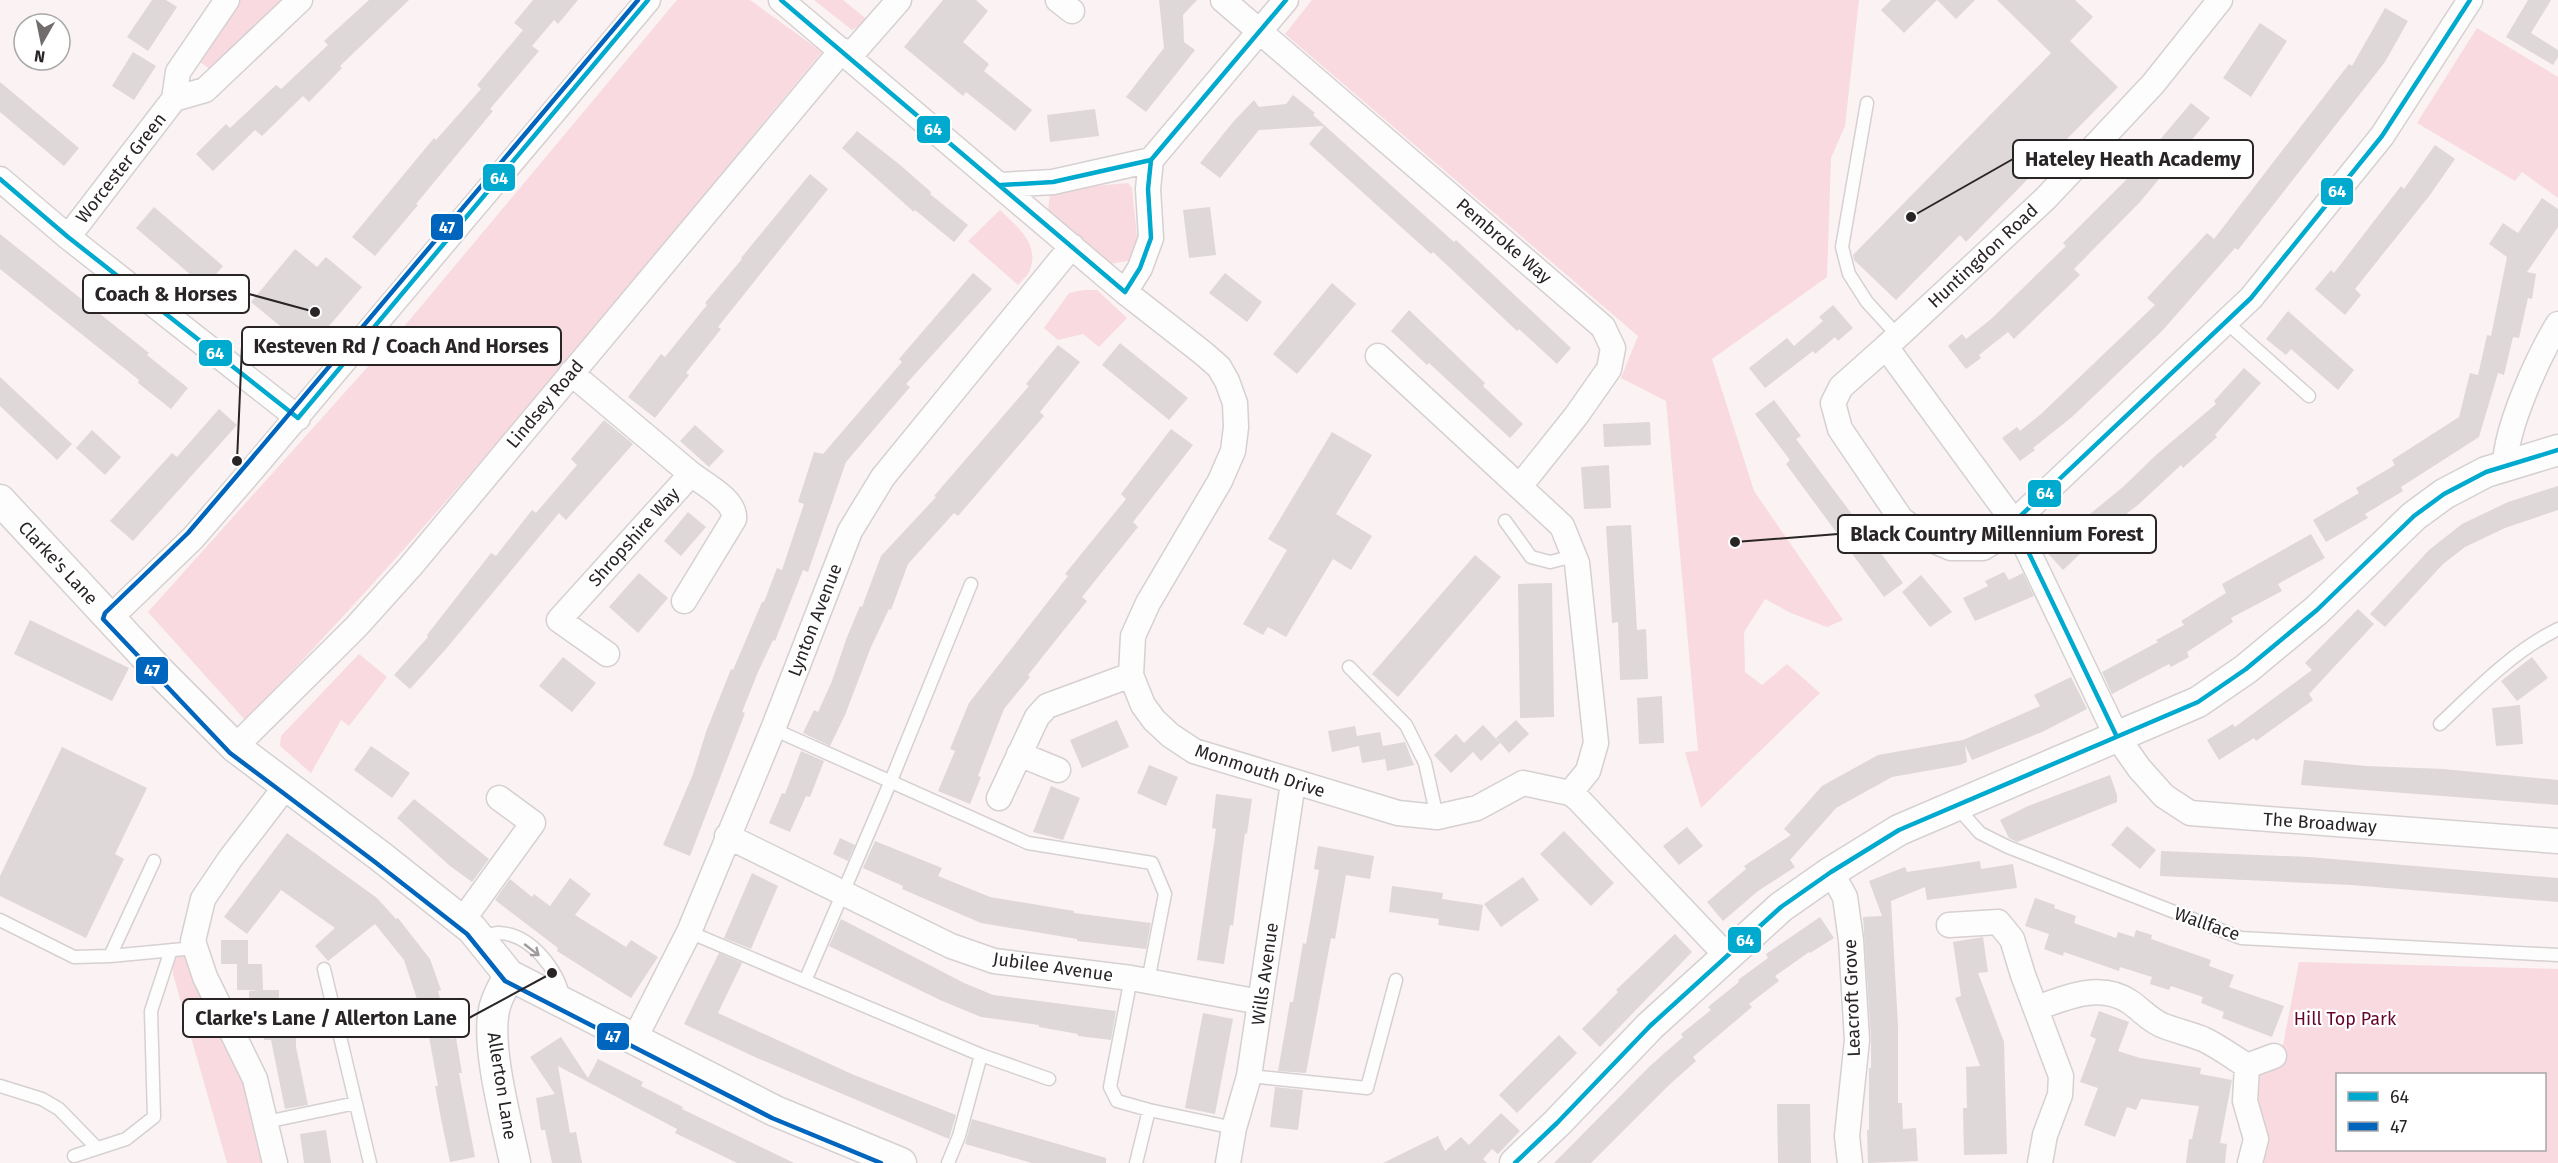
<svg xmlns="http://www.w3.org/2000/svg" width="2558" height="1163" font-family="'Fira Sans',sans-serif">
	<style>
		.green { fill: #f9dae0; fill-rule: evenodd }
		.building { fill: #ded8d9 }
		.lines { fill: none; stroke-linecap: round; stroke-linejoin: round }
		.service-casing { stroke: #d6d0d1; stroke-width: 15 }
		.minor-casing { stroke: #d6d0d1; stroke-width: 27 }
		.tertiary-casing { stroke: #d6d0d1; stroke-width: 33 }
		.service { stroke: #fefdfd; stroke-width: 12 }
		.minor { stroke: #fefdfd; stroke-width: 24 }
		.tertiary { stroke: #fefdfd; stroke-width: 30 }
		.bus-1-casing { stroke: #fff; stroke-width: 9 }
		.bus-2-casing { stroke: #fff; stroke-width: 9 }
		.bus-1 { stroke: #00a9ce; stroke-width: 4.5 }
		.bus-2 { stroke: #0065bd; stroke-width: 4.5 }
		.oneway { stroke: #9e9b9c }
		.labels { text-anchor: middle; stroke-width: 4.5; stroke-linejoin: round; paint-order: stroke }
		.street-label { font-size: 18px; fill: #292425; stroke: #fff }
		.park-label { font-size: 18px; fill: #66042c; stroke: #fff }
		.leader { fill: none; stroke: #292425; stroke-width: 2 }
		.callout-dot { fill: #292425; stroke: #fff; stroke-width: 2 }
		.callout { fill: #fff; stroke: #292425; stroke-width: 2 }
		.callout-label { font-size: 20px; text-anchor: middle; font-weight: bold; fill: #292425 }
		.line-badge { stroke: #fff; stroke-width: 2 }
		.badge-label { font-size: 16px; text-anchor: middle; font-weight: bold; fill: #fff }
	</style>
	<rect width="100%" height="100%" fill="#faf2f3"/>
	<path class="green" d="M239 0H289L214 72 197 60Z
		M677 0H750L822 52C634 278 451 509 245 720L148 612 407 323Z
		M814 0H843L869 21 852 30Z
		M1312 0H1859L1845 126 1831 158 1827 277 1712 359 1754 491 1843 620 1827 627 1791 613 1765 599 1744 632 1745 672 1762 685 1787 664 1820 693 1701 808 1685 752 1698 751 1666 401 1621 378 1638 336 1285 34Z
		M2477 28 2558 77V198L2522 172 2515 181 2417 123Z
		M1128 183 1132 188 1138 247 1132 260 1110 264 1048 211 1050 194 1072 188Z
		M1000 210C1016 226 1040 243 1030 270 1028 275 1022 280 1018 285L968 241Z
		M1084 290H1097L1127 318 1099 347 1083 334 1058 340 1044 328 1069 293Z
		M359 654 387 677 349 726 341 720 311 773 280 746 281 736Z
		M195 948 275 1163H227L173 974 171 950Z
		M2299 962 2558 969V1163H2261L2253 1102 2256 1054 2283 1045ZM2338 1074H2544V1150H2338Z"/>
	<path class="building" d="M152 0H166L177 7 148 51 127 37Z
		M369 0H409L340 66 342 68 309 102 303 96 262 136 255 130 213 171 196 154 226 124 230 128 276 85 281 89 328 45 324 41Z
		M533 0H578L558 24 554 20 532 46 539 51 490 109 493 111 416 204 418 205 375 256 352 237 434 138 436 140 481 89 477 85 523 30 514 23Z
		M943 0H976L988 11 963 42 989 64 984 71 1032 110 1015 131 966 92 963 96 904 47Z
		M1159 0H1197L1183 15 1184 42 1195 50 1146 112 1126 97 1164 48Z
		M1891 0H1975L1956 19 1937 0 1904 33 1881 10Z
		M1997 0H2075L2093 17 2070 41 2118 87 1966 242 1960 235 1896 300 1854 260 1853 255 2051 53Z
		M2528 0H2551L2531 33 2558 50V57L2553 65 2506 37Z
		M2385 8 2408 21 2385 62 2238 250 2235 248 2162 331 2072 417 2033 448 2035 450 2020 461 2002 438 2017 427 2020 431 2041 414 2155 305 2147 298 2207 233 2214 239 2349 64 2352 66Z
		M2260 23 2287 41 2251 97 2223 78Z
		M133 52 156 66 134 100 112 86Z
		M0 82 79 148 64 166 0 112Z
		M1293 95 1315 113 1313 115 1454 242 1456 240 1571 348 1557 364 1519 329 1517 331 1433 252 1431 254 1309 144 1324 126 1259 130 1220 178 1200 163 1233 122 1254 100 1259 107 1286 104Z
		M2191 103 2210 118 2140 202 2074 269 2080 275 2014 339 2008 332 1979 355 1981 358 1966 369 1948 346 1962 334 1966 339 1990 320 2066 246 2063 243 2125 181Z
		M1095 109 1099 136 1050 142 1047 115Z
		M857 131 899 164 931 192 930 194 968 225 954 242 915 210 914 212 842 148Z
		M2435 145 2455 159 2430 195 2355 289 2361 295 2345 315 2315 289 2331 270 2334 273 2401 186 2404 189Z
		M810 174 828 189 718 327 721 329 686 373 689 375 655 418 628 397 661 354 665 357 707 305 705 303 742 259 741 258Z
		M2542 198 2558 209V227L2527 272 2536 274 2532 299 2528 298 2519 338 2513 337 2504 375 2498 373 2479 437 2401 487 2403 491 2365 514 2368 518 2326 542 2313 520 2359 493 2356 488 2395 465 2392 460 2459 417 2470 373 2478 375 2487 335 2491 336 2507 257 2489 244 2503 223 2518 233Z
		M154 207 223 266 205 287 136 228Z
		M1210 207 1216 255 1189 258 1183 210Z
		M0 234 149 353 147 355 188 388 171 409 138 383 139 380 0 269Z
		M295 249 317 267 326 257 362 287 309 350 251 302Z
		M973 273 992 289 906 384 910 387 846 462 808 572 803 570 775 641 773 640 758 672 742 712 745 713 690 856 663 845 693 774 706 732 731 669 733 670 762 602H764L777 568 782 570 804 504 798 502 814 452 823 454 902 362 899 359Z
		M1225 273 1262 302 1247 322 1209 293Z
		M1332 283 1356 304 1297 374 1273 354Z
		M1833 305 1853 328 1838 341 1835 337 1815 354 1813 351 1765 388 1749 368 1787 338 1794 346 1823 321 1819 317Z
		M1409 310 1485 383 1483 386 1523 424 1510 438 1429 363 1427 365 1391 331Z
		M2288 311 2354 370 2338 390 2291 349 2286 355 2266 339Z
		M1120 343 1188 398 1169 420 1102 365Z
		M1058 345 1080 362 1040 412 1044 416 958 516 954 513 908 564 891 610 889 609 871 647 845 715 830 746 803 733 814 710 818 712 832 681 847 637 860 606 862 607 881 556 936 497 934 496 1029 386 1026 384Z
		M2244 368 2261 383 2215 435 2217 437 2183 468 2181 465 2139 504 2078 552 2080 554 2063 570 2043 548 2061 533 2063 536 2123 487 2156 455 2216 404 2214 401Z
		M0 377 72 444 57 460 0 406Z
		M1774 400 1801 436 1796 439 1903 583 1884 597 1786 464 1790 460 1755 414Z
		M219 409 237 425 133 541 110 521 172 453 177 457Z
		M604 420 633 444 566 520 559 513 445 650 410 689 394 675 428 637 427 635 491 553 496 556 532 510 536 513 577 465 571 459Z
		M1650 422 1651 445 1604 447 1603 424Z
		M695 425 724 451 709 467 680 441Z
		M1171 429 1193 445 1133 522 1138 527 1082 597 1087 601 1028 675 1030 677 1004 709 978 776 981 777 970 804 938 791 955 751 950 749 969 703 1068 576 1065 574 1126 499 1121 494Z
		M92 430 121 457 105 475 76 448Z
		M1332 432 1372 455 1336 514 1372 536 1351 570 1333 559 1286 637 1268 627 1263 635 1243 624 1287 550 1268 539Z
		M1609 465 1611 508 1584 509 1581 467Z
		M2558 486V510L2505 528 2465 547 2443 564 2385 627 2370 614 2429 550 2462 524 2508 502Z
		M688 512 706 527 681 556 664 541Z
		M1631 525 1637 630 1646 629 1648 679 1620 680 1618 622 1612 623 1606 526Z
		M2311 534 2325 558 2278 584 2282 591 2231 618 2233 622 2187 652 2189 657 2171 667 2169 664 2112 694 2102 672 2158 642 2156 640 2184 625 2181 621 2226 593 2222 584Z
		M1475 555 1501 577 1398 697 1372 674Z
		M2004 572 2009 580 2023 573 2034 596 1975 621 1963 598 1988 586 1985 581Z
		M639 573 668 598 638 633 609 607Z
		M1921 575 1952 612 1930 627 1902 592Z
		M1552 583 1554 717 1520 718 1518 584Z
		M2358 609 2374 624 2309 694 2313 700 2256 741 2254 738 2219 760 2207 740 2233 724 2235 727 2312 670 2305 663Z
		M30 620 129 668 112 701 14 654Z
		M563 657 596 683 572 712 539 686Z
		M2532 657 2548 678 2517 701 2501 681Z
		M2071 677 2087 709 2042 732 1972 760 1965 745 1967 762 1960 765 1892 777 1836 808 1790 860 1795 867 1758 891 1723 921 1707 902 1746 869 1744 866 1791 835 1784 829 1822 786 1878 755 1963 740 2040 706 2034 695Z
		M1662 696 1664 743 1639 744 1637 698Z
		M2520 705 2523 744 2496 746 2492 708Z
		M1117 720 1129 747 1082 768 1070 740Z
		M1516 720 1529 734 1509 753 1496 738Z
		M1483 725 1500 743 1481 761 1473 752 1451 773 1434 755 1456 734 1464 743Z
		M1355 726 1357 736 1380 732 1383 746 1405 742 1414 765 1387 771 1385 759 1362 763 1359 746 1332 752 1328 731Z
		M371 746 410 773 392 798 354 770Z
		M62 747 147 788 115 854 124 859 86 938 0 896V876Z
		M801 751 824 761 810 797 806 796 790 832 769 823 782 793 785 794Z
		M2304 760 2366 766 2443 769 2558 780V805L2301 785Z
		M1149 765 1178 777 1166 806 1137 793Z
		M2110 775 2117 795V802L2017 842 2009 838 2000 820 2028 806Z
		M1051 786 1080 798 1063 840 1033 832Z
		M1216 794 1252 799 1247 834 1245 833 1233 926 1230 925 1224 964 1197 960 1216 829 1212 828Z
		M414 799 489 859 472 882 450 866 397 818Z
		M2127 826 2156 850 2140 869 2111 845Z
		M1687 827 1703 846 1679 865 1663 846Z
		M1564 831 1614 883 1591 906 1540 854Z
		M287 833 377 898 396 919 398 918 430 959 441 990 438 991 450 1039 456 1038 462 1073H459L475 1157 450 1162 441 1119 435 1086H438L429 1037 424 1038 417 1006 419 1005 404 960 375 924 328 961 315 946 335 928 281 890 247 934 224 917Z
		M840 838 855 845 848 861 833 854Z
		M875 841 942 868 938 876 990 897 1074 911V913L1151 923 1146 949 1077 941V939L981 923 902 889 903 886 863 868Z
		M1318 846 1374 856 1370 879 1346 875 1335 939 1331 938 1306 1073 1278 1071 1290 1002H1293L1303 943 1306 944 1319 870 1314 869Z
		M2161 851 2309 857 2558 878V902L2351 885 2160 876Z
		M1980 861 1981 869 2013 864 2017 888 1927 900 1925 887 1891 901 1898 1026V1103H1902L1903 1129 1916 1128 1918 1161 1868 1163 1867 1130H1869V1068H1871V1039L1863 917 1882 916 1869 881 1905 867 1907 872Z
		M752 873 778 886 751 949 724 938Z
		M1523 877 1539 900 1501 927 1484 904Z
		M570 878 591 894 575 915 626 947 631 940 658 957 631 998 557 951 558 948 495 900 510 879 532 897 534 894 550 906Z
		M1392 886 1443 893 1442 899 1483 905 1479 931 1438 925 1439 919 1389 912Z
		M2035 898 2055 905 2054 908 2076 916 2074 923 2116 938 2118 932 2134 937 2136 930 2152 935 2151 939 2211 960 2209 966 2234 975 2229 987 2284 1006 2272 1037 2222 1018 2224 1012 2201 1003 2203 997 2171 986 2169 990 2150 984 2152 977 2120 967 2119 971 2064 952 2063 956 2044 949 2049 934 2025 926Z
		M1820 917 1834 938 1810 953 1809 952 1775 976 1779 981 1749 1004 1752 1007 1693 1057 1696 1061 1669 1085 1591 1163H1554L1651 1065 1683 1037 1681 1034 1711 1010 1708 1007 1739 982 1738 980 1768 958 1766 954Z
		M841 919 964 983 993 995 1116 1011 1111 1040 1078 1036V1034L1039 1027V1025L981 1017 940 1000 829 946Z
		M1675 934 1692 952 1600 1047 1582 1029 1618 992 1616 990Z
		M1983 937 1988 972 1978 973 2004 1042 2007 1154 1964 1155 1963 1108H1967L1966 1067 1980 1066 1955 998 1961 996 1953 942Z
		M221 940H248V964H262L263 990H279V1015L249 1016V991L258 990H237V964H243H221Z
		M719 953 742 963 718 1013 854 1075 956 1115 949 1139 757 1058 684 1024Z
		M2099 1011 2129 1022 2118 1051 2140 1058 2201 1068 2200 1074 2232 1080 2220 1143 2227 1144 2225 1163H2186L2189 1139H2192L2199 1106 2141 1099 2136 1110 2127 1107 2115 1137 2084 1125 2098 1088 2080 1082 2096 1039 2090 1036Z
		M1203 1013 1233 1019 1215 1114 1185 1108Z
		M264 1015H296V1047L308 1105 285 1109 271 1040H264Z
		M1559 1035 1577 1053 1517 1113 1499 1095Z
		M561 1037 588 1078 598 1059 643 1082 641 1086 683 1107 682 1109 794 1163H737L675 1133 677 1129 558 1066 570 1133 576 1132 582 1163H552L545 1130H541L536 1098 555 1094 530 1057Z
		M1275 1087 1303 1090 1298 1130 1270 1127Z
		M1777 1104H1810L1811 1163H1778Z
		M1501 1113 1520 1131 1498 1154 1492 1149 1483 1159 1487 1163H1383L1438 1136 1445 1151 1461 1137 1469 1145Z
		M972 1119 1106 1158V1163H1032L965 1144Z
		M326 1130 331 1163H304L300 1134Z"/>
	<g class="lines">
		<defs>
			<path id="service" d="M1867 103 1842 247 1849 274 1867 302 1898 336
				M2226 322 2309 396
				M1505 521 1531 557 1550 562 1574 556
				M1349 667 1406 725 1425 763 1437 817
				M2440 724C2477 689 2512 652 2558 629
				M773 729 1028 843 1152 863 1165 894 1148 981
				M1956 806 1980 833 2008 847 2241 938 2558 955
				M154 861 110 956 195 948
				M0 920 74 957 110 956
				M689 932 981 1055 1049 1079
				M481 939C487 937 493 932 499 933 531 934 558 970 564 999
				M324 969 370 1163
				M1131 978 1110 1087 1117 1101 1149 1110 1234 1128
				M805 981 890 783 971 584
				M1249 1076 1367 1088 1396 980
				M0 1086 42 1099 59 1109 97 1148
				M266 1122 356 1103
				M74 1156 126 1139 154 1117 151 1011 171 950
				M948 1163 959 1136 981 1055
				M1136 1163 1149 1110"/>
			<path id="minor" d="M781 0 1125 292 1203 353 1219 367 1227 381 1235 403 1236 427 1233 451 1220 481 1148 603 1133 636 1131 675 1143 705 1154 720 1170 735 1194 751 1398 813 1437 817 1477 808 1523 783 1570 793 1578 799 1727 956
				M1058 0 1072 11
				M1223 0 1603 327 1613 348 1609 369 1576 416 1520 486
				M2470 0 2382 136 2251 298 2014 522 2116 735 2139 768 2164 796 2190 813 2558 841
				M849 57 899 0
				M174 99 205 90 300 0
				M0 179 68 237 298 418
				M1001 185 1053 182 1151 160
				M68 237 174 99 178 72 227 0
				M1125 292 1140 268 1151 238 1148 189 1151 160 1286 0
				M1886 347 1841 387 1833 403 1840 429 1901 519 1925 537 1951 548H1983L1996 540 2014 522 1886 347 2046 198 2153 84 2220 0
				M1378 356 1562 526 1577 563 1596 743 1588 771 1570 793
				M571 373 691 474 559 620 607 654
				M2505 465C2506 427 2538 357 2558 324
				M684 601 734 519C736 500 704 484 691 474
				M110 618 193 538 258 463 648 0
				M235 747 356 627 410 567 842 50
				M1019 754 1058 770
				M999 798 1037 717 1047 706 1131 675
				M727 836 951 946 994 961 1131 978 1260 1002
				M1831 872 1845 897 1851 940 1857 1040 1847 1136 1850 1163
				M462 921 533 823 499 798
				M1949 925 1998 922 2012 939 2023 975 2061 1076 2060 1095 2045 1135 2040 1163
				M2037 1008C2066 997 2101 982 2130 1002 2142 1010 2150 1021 2164 1026 2177 1031 2190 1034 2203 1039 2218 1046 2233 1057 2247 1066L2274 1056
				M634 1040 689 932 773 729 850 531 883 477 1072 246
				M2247 1066 2245 1101 2256 1139 2250 1163
				M275 1163 255 1079 205 977 193 941 203 899 230 859 286 786
				M1228 1163 1234 1128 1249 1076 1293 783"/>
			<path id="tertiary" d="M0 500 159 671 235 747 380 856 472 929 509 975 775 1111 901 1163
				M509 975C504 986 496 998 494 1010 486 1048 507 1123 515 1163
				M1515 1163 1557 1123 1650 1026 1781 907 1831 872 1899 830 2198 702 2246 669 2317 610 2414 516 2444 494 2486 472 2558 450"/>
		</defs>
		<use href="#service" class="service-casing"/>
		<use href="#minor" class="minor-casing"/>
		<use href="#tertiary" class="tertiary-casing"/>
		<use href="#service" class="service"/>
		<use href="#minor" class="minor"/>
		<use href="#tertiary" class="tertiary"/>
		<defs>
			<path id="bus-1" d="M781 0 1125 292 1140 268 1151 238 1148 189 1151 160 1286 0
				M0 179 68 237 298 418 648 0
				M1001 185 1053 182 1151 160
				M2116 735 2014 522 2251 298 2382 136 2470 0
				M1515 1163 1557 1123 1650 1026 1781 907 1831 872 1899 830 2198 702 2246 669 2317 610 2414 516 2444 494 2486 472 2558 450"/>
			<path id="bus-2" d="M638 0 252 458 188 533 105 613 103 619 230 753 375 862 467 934 505 981 772 1118 881 1163"/>
		</defs>
		<use href="#bus-1" class="bus-1-casing"/>
		<use href="#bus-2" class="bus-2-casing"/>
		<use href="#bus-1" class="bus-1"/>
		<use href="#bus-2" class="bus-2"/>
	</g>
	<defs><path id="oneway-shaft" d="M-6 0H5M1.5-3L5.5 0L1.5 3" fill="none" stroke-width="1.6" stroke-linecap="round" stroke-linejoin="round" transform="scale(1.5)"/></defs>
	<use class="oneway" href="#oneway-shaft" transform="translate(532 950) rotate(38)"/>
	<g class="labels">
		<g class="street-label">
			<text transform="translate(121 168) rotate(-52)" y="6">Worcester Green</text>
			<text transform="translate(1504 241) rotate(41)" y="6">Pembroke Way</text>
			<text transform="translate(1983 256) rotate(-43)" y="6">Huntingdon Road</text>
			<text transform="translate(545 404) rotate(-50)" y="6">Lindsey Road</text>
			<text transform="translate(634 537) rotate(-48)" y="6">Shropshire Way</text>
			<text transform="translate(58 563) rotate(47)" y="6">Clarke's Lane</text>
			<text transform="translate(815 620) rotate(-69)" y="6">Lynton Avenue</text>
			<text transform="translate(1260 771) rotate(18)" y="6">Monmouth Drive</text>
			<text transform="translate(2320 823) rotate(4)" y="6">The Broadway</text>
			<text transform="translate(2207 924) rotate(19)" y="6">Wallface</text>
			<text transform="translate(1053 967) rotate(8)" y="6">Jubilee Avenue</text>
			<text transform="translate(1265 974) rotate(-82)" y="6">Wills Avenue</text>
			<text transform="translate(1852 998) rotate(-92)" y="6">Leacroft Grove</text>
			<text transform="translate(502 1086) rotate(81)" y="6">Allerton Lane</text>
		</g>
		<g class="park-label">
			<text x="2345" y="1025">Hill Top Park</text>
		</g>
	</g>
	<path class="leader" d="M1911 217L2013 159M315 312L249 294M237 461L242 346M1735 542L1838 534M552 973L469 1018"/>
	<g class="callout-dot">
		<circle cx="1911" cy="217" r="6"/>
		<circle cx="315" cy="312" r="6"/>
		<circle cx="237" cy="461" r="6"/>
		<circle cx="1735" cy="542" r="6"/>
		<circle cx="552" cy="973" r="6"/>
	</g>
	<g class="callout">
		<rect x="2013" y="140" width="240" height="38" rx="6"/>
		<rect x="83" y="275" width="166" height="38" rx="6"/>
		<rect x="242" y="327" width="319" height="38" rx="6"/>
		<rect x="1838" y="515" width="318" height="38" rx="6"/>
		<rect x="183" y="999" width="286" height="38" rx="6"/>
	</g>
	<g class="callout-label">
		<text x="2133" y="166">Hateley Heath Academy</text>
		<text x="166" y="301">Coach &amp; Horses</text>
		<text x="401" y="353">Kesteven Rd / Coach And Horses</text>
		<text x="1997" y="541">Black Country Millennium Forest</text>
		<text x="326" y="1025">Clarke's Lane / Allerton Lane</text>
	</g>
	<g class="line-badge">
		<rect x="916" y="115" width="35" height="29" rx="6" fill="#00a9ce"/>
		<rect x="482" y="163" width="34" height="29" rx="6" fill="#00a9ce"/>
		<rect x="2320" y="177" width="34" height="29" rx="6" fill="#00a9ce"/>
		<rect x="430" y="213" width="34" height="28" rx="6" fill="#0065bd"/>
		<rect x="198" y="339" width="35" height="28" rx="6" fill="#00a9ce"/>
		<rect x="2027" y="479" width="35" height="29" rx="6" fill="#00a9ce"/>
		<rect x="135" y="656" width="34" height="29" rx="6" fill="#0065bd"/>
		<rect x="1727" y="926" width="35" height="28" rx="6" fill="#00a9ce"/>
		<rect x="596" y="1022" width="34" height="29" rx="6" fill="#0065bd"/>
	</g>
	<g class="badge-label">
		<text x="933" y="135">64</text>
		<text x="499" y="184">64</text>
		<text x="2337" y="197">64</text>
		<text x="447" y="233">47</text>
		<text x="215" y="359">64</text>
		<text x="2045" y="499">64</text>
		<text x="152" y="676">47</text>
		<text x="1745" y="946">64</text>
		<text x="613" y="1042">47</text>
	</g>
	<rect x="2336" y="1073" width="210" height="78" fill="#ffffff" stroke="#a9a7a8" stroke-width="1.5"/>
	<rect x="2348" y="1092" width="30" height="9" fill="#00a9ce" stroke="#a9a7a8" stroke-width="1.5"/>
	<text x="2390" y="1103" font-size="18" fill="#292425">64</text>
	<rect x="2348" y="1122" width="30" height="9" fill="#0065bd" stroke="#a9a7a8" stroke-width="1.5"/>
	<text x="2390" y="1133" font-size="18" fill="#292425">47</text>
	<g transform="translate(42 42) rotate(189)"><circle r="28" fill="#ffffff" stroke="#a9a7a8" stroke-width="1.5"/>
	<path d="M0-4.5L10 22L0 15L-10 22Z" fill="#726c6d"/>
	<text y="-9" font-size="16" font-weight="bold" text-anchor="middle" fill="#292425">N</text>
	</g>
</svg>
